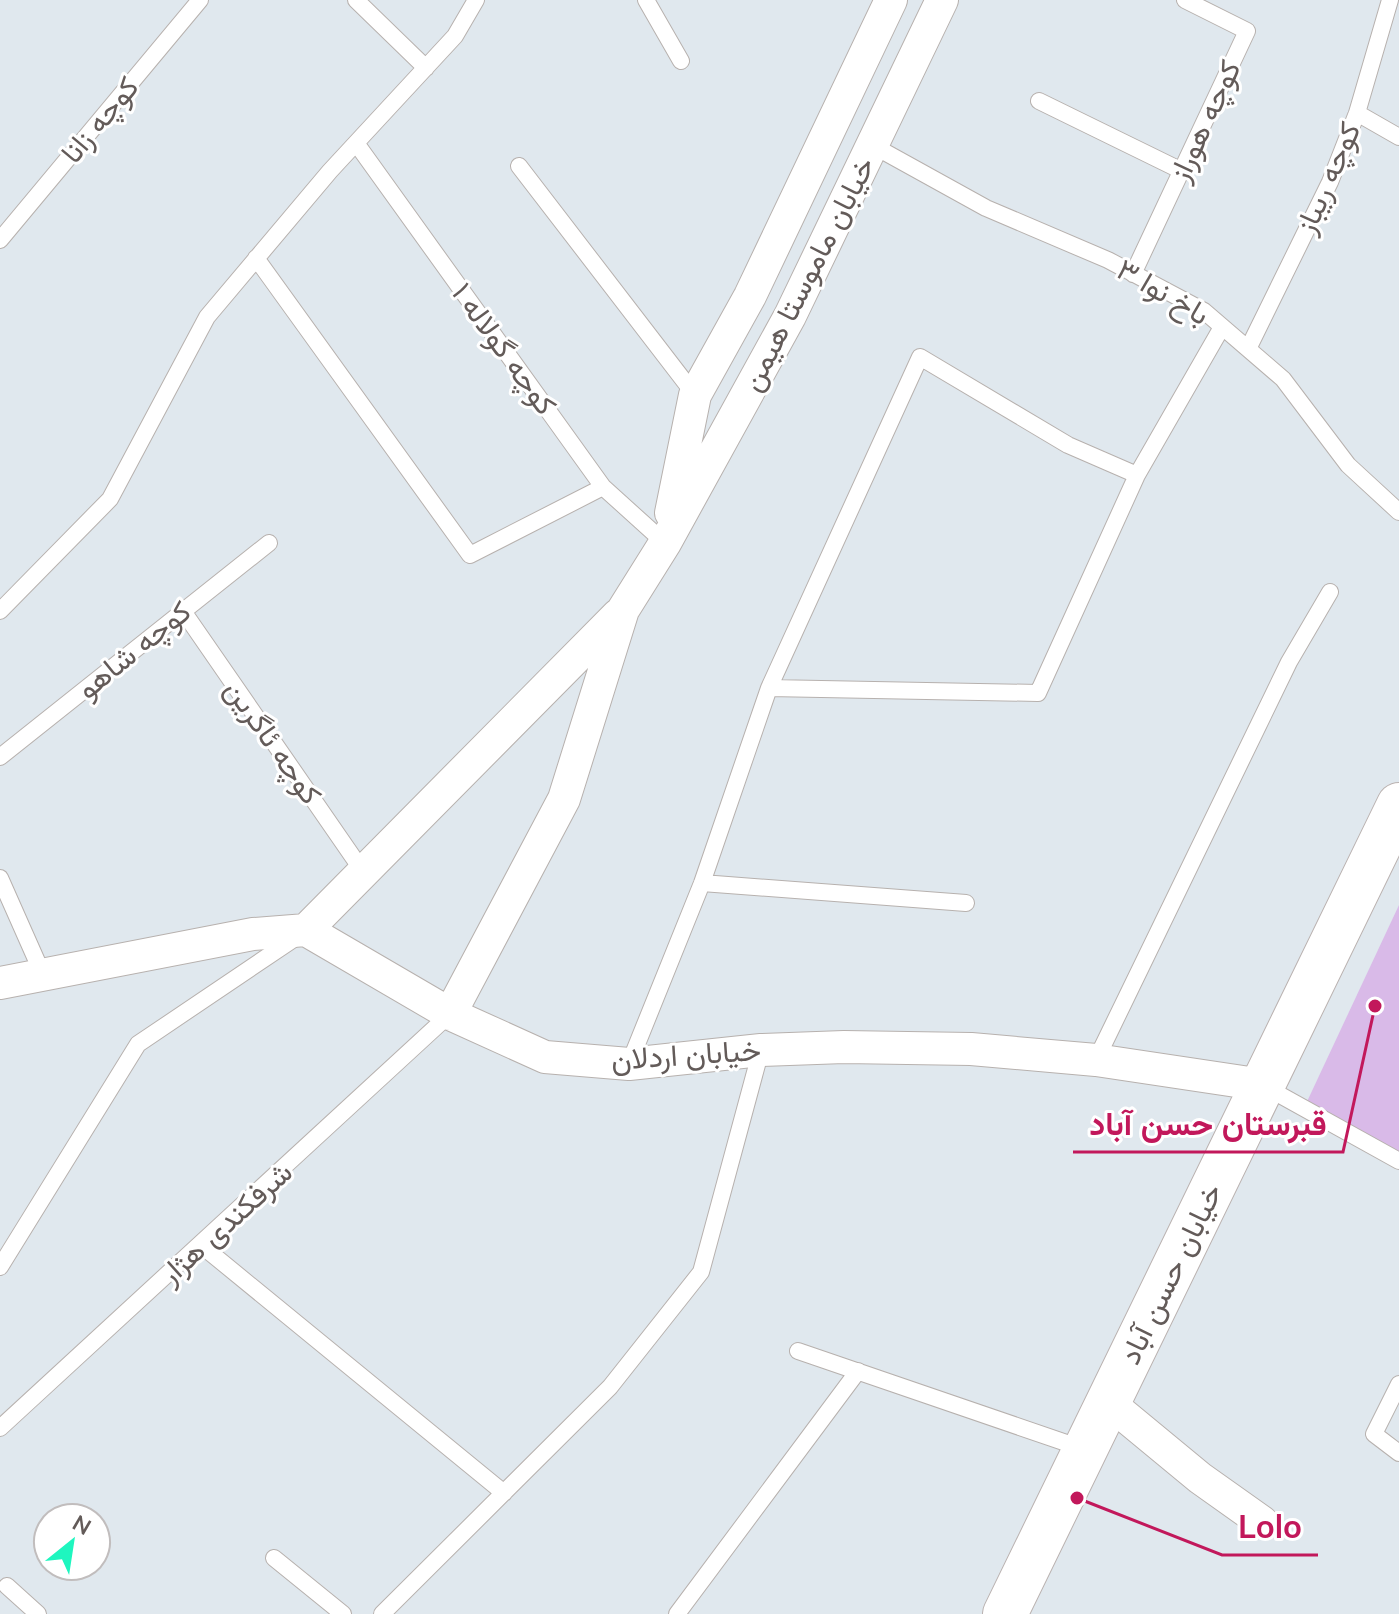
<svg xmlns="http://www.w3.org/2000/svg" width="1399" height="1614" font-family="Mulish,Vazirmatn,sans-serif">
	<style>
		.green { fill: #d9bae8 }
		.lines { fill: none; stroke-linecap: round; stroke-linejoin: round }
		.lane-casing { stroke: #b7b1ae; stroke-width: 18 }
		.street-casing { stroke: #b7b1ae; stroke-width: 34 }
		.secondary-casing { stroke: #bab2b0; stroke-width: 46 }
		.lane { stroke: #fff; stroke-width: 16 }
		.street { stroke: #fff; stroke-width: 32 }
		.secondary { stroke: #fff; stroke-width: 44 }
		.labels { text-anchor: middle; stroke-width: 6; stroke-linejoin: round; paint-order: stroke }
		.street-label { font-size: 30px; fill: #635b59; stroke: #fff }
		.leader { fill: none; stroke: #c2185b; stroke-width: 3 }
		.callout-dot { fill: #c2185b; stroke: #fff; stroke-width: 3 }
		.callout-label { font-size: 32px; text-anchor: middle; font-weight: bold; fill: #c2185b; stroke: #fff; stroke-width: 6; stroke-linejoin: round; paint-order: stroke }
	</style>
	<rect width="100%" height="100%" fill="#e0e8ee"/>
	<path class="green" d="M1399 905V1161L1304 1108Z"/>
	<g class="lines">
		<defs>
			<path id="lane" d="M356 0 426 68
				M646 0 681 61
				M1039 101 1182 171
				M1357 113 1399 137
				M356 143 603 487 665 543
				M872 145 986 208 1108 260 1204 311 1283 379 1348 465 1399 512
				M519 166 695 395
				M0 240 200 0
				M256 258 470 555 603 487
				M1133 274 1247 31 1185 0
				M1248 349 1330 182 1357 113 1390 0
				M0 611 110 499 207 317 330 171 455 36 476 0
				M183 611 364 873
				M769 688 920 357 1068 445 1137 475
				M0 757 269 543
				M0 878 43 975
				M702 883 966 903
				M1096 1060 1289 662 1330 592
				M629 1064 702 883 769 688 1038 693 1137 475 1222 327
				M1264 1086 1399 1161
				M201 1245 504 1493
				M0 1267 138 1044 298 936
				M798 1351 1084 1449
				M1399 1384 1374 1434 1399 1453
				M0 1428 450 1014
				M274 1558 343 1614
				M7 1586 38 1614
				M382 1614 610 1387 701 1272 761 1050
				M677 1614 858 1371"/>
			<path id="street" d="M671 513 695 395 750 296 891 0
				M306 930 618 615
				M0 983 253 934 306 930 450 1014 545 1057 629 1064 761 1050 844 1047 971 1049 1096 1060 1263 1085
				M450 1014 564 799 623 610 665 543 790 316 942 0
				M1108 1402 1200 1478 1262 1522"/>
			<path id="secondary" d="M1005 1614 1399 805"/>
		</defs>
		<use href="#lane" class="lane-casing"/>
		<use href="#street" class="street-casing"/>
		<use href="#secondary" class="secondary-casing"/>
		<use href="#lane" class="lane"/>
		<use href="#street" class="street"/>
		<use href="#secondary" class="secondary"/>
	</g>
	<g class="labels">
		<g class="street-label">
			<text transform="translate(100 120) rotate(-50)" y="10">کوچه زانا</text>
			<text transform="translate(1205 121) rotate(-65)" y="10">کوچه هوراز</text>
			<text transform="translate(1328 178) rotate(-66)" y="10">کوچه ریباز</text>
			<text transform="translate(808 274) rotate(-63)" y="10">خیابان ماموستا هیمن</text>
			<text transform="translate(1163 292) rotate(30)" y="10">باخ نوا ۳</text>
			<text transform="translate(504 349) rotate(54)" y="10">کوچه گولاله ۱</text>
			<text transform="translate(134 650) rotate(-39)" y="10">کوچه شاهو</text>
			<text transform="translate(273 742) rotate(55)" y="10">کوچه ئاگرین</text>
			<text transform="translate(686 1055) rotate(-4)" y="10">خیابان اردلان</text>
			<text transform="translate(226 1223) rotate(-42)" y="10">شرفکندی هژار</text>
			<text transform="translate(1171 1274) rotate(-64)" y="10">خیابان حسن آباد</text>
		</g>
	</g>
	<path class="leader" d="M1375 1006L1343 1152H1073M1077 1498L1222 1555H1318"/>
	<g class="callout-dot">
		<circle cx="1375" cy="1006" r="8"/>
		<circle cx="1077" cy="1498" r="8"/>
	</g>
	<g class="callout-label">
		<text x="1208" y="1135">قبرستان حسن آباد</text>
		<text x="1270" y="1538">Lolo</text>
	</g>
	<g transform="translate(72 1542) rotate(30)"><circle r="38" fill="#ffffff" stroke="#c1bdbd" stroke-width="2"/>
	<path d="M0-6L14 30L0 20L-14 30Z" fill="#1ef6bf"/>
	<text y="-12" font-size="22" font-weight="bold" text-anchor="middle" fill="#635b59">N</text>
	</g>
</svg>
